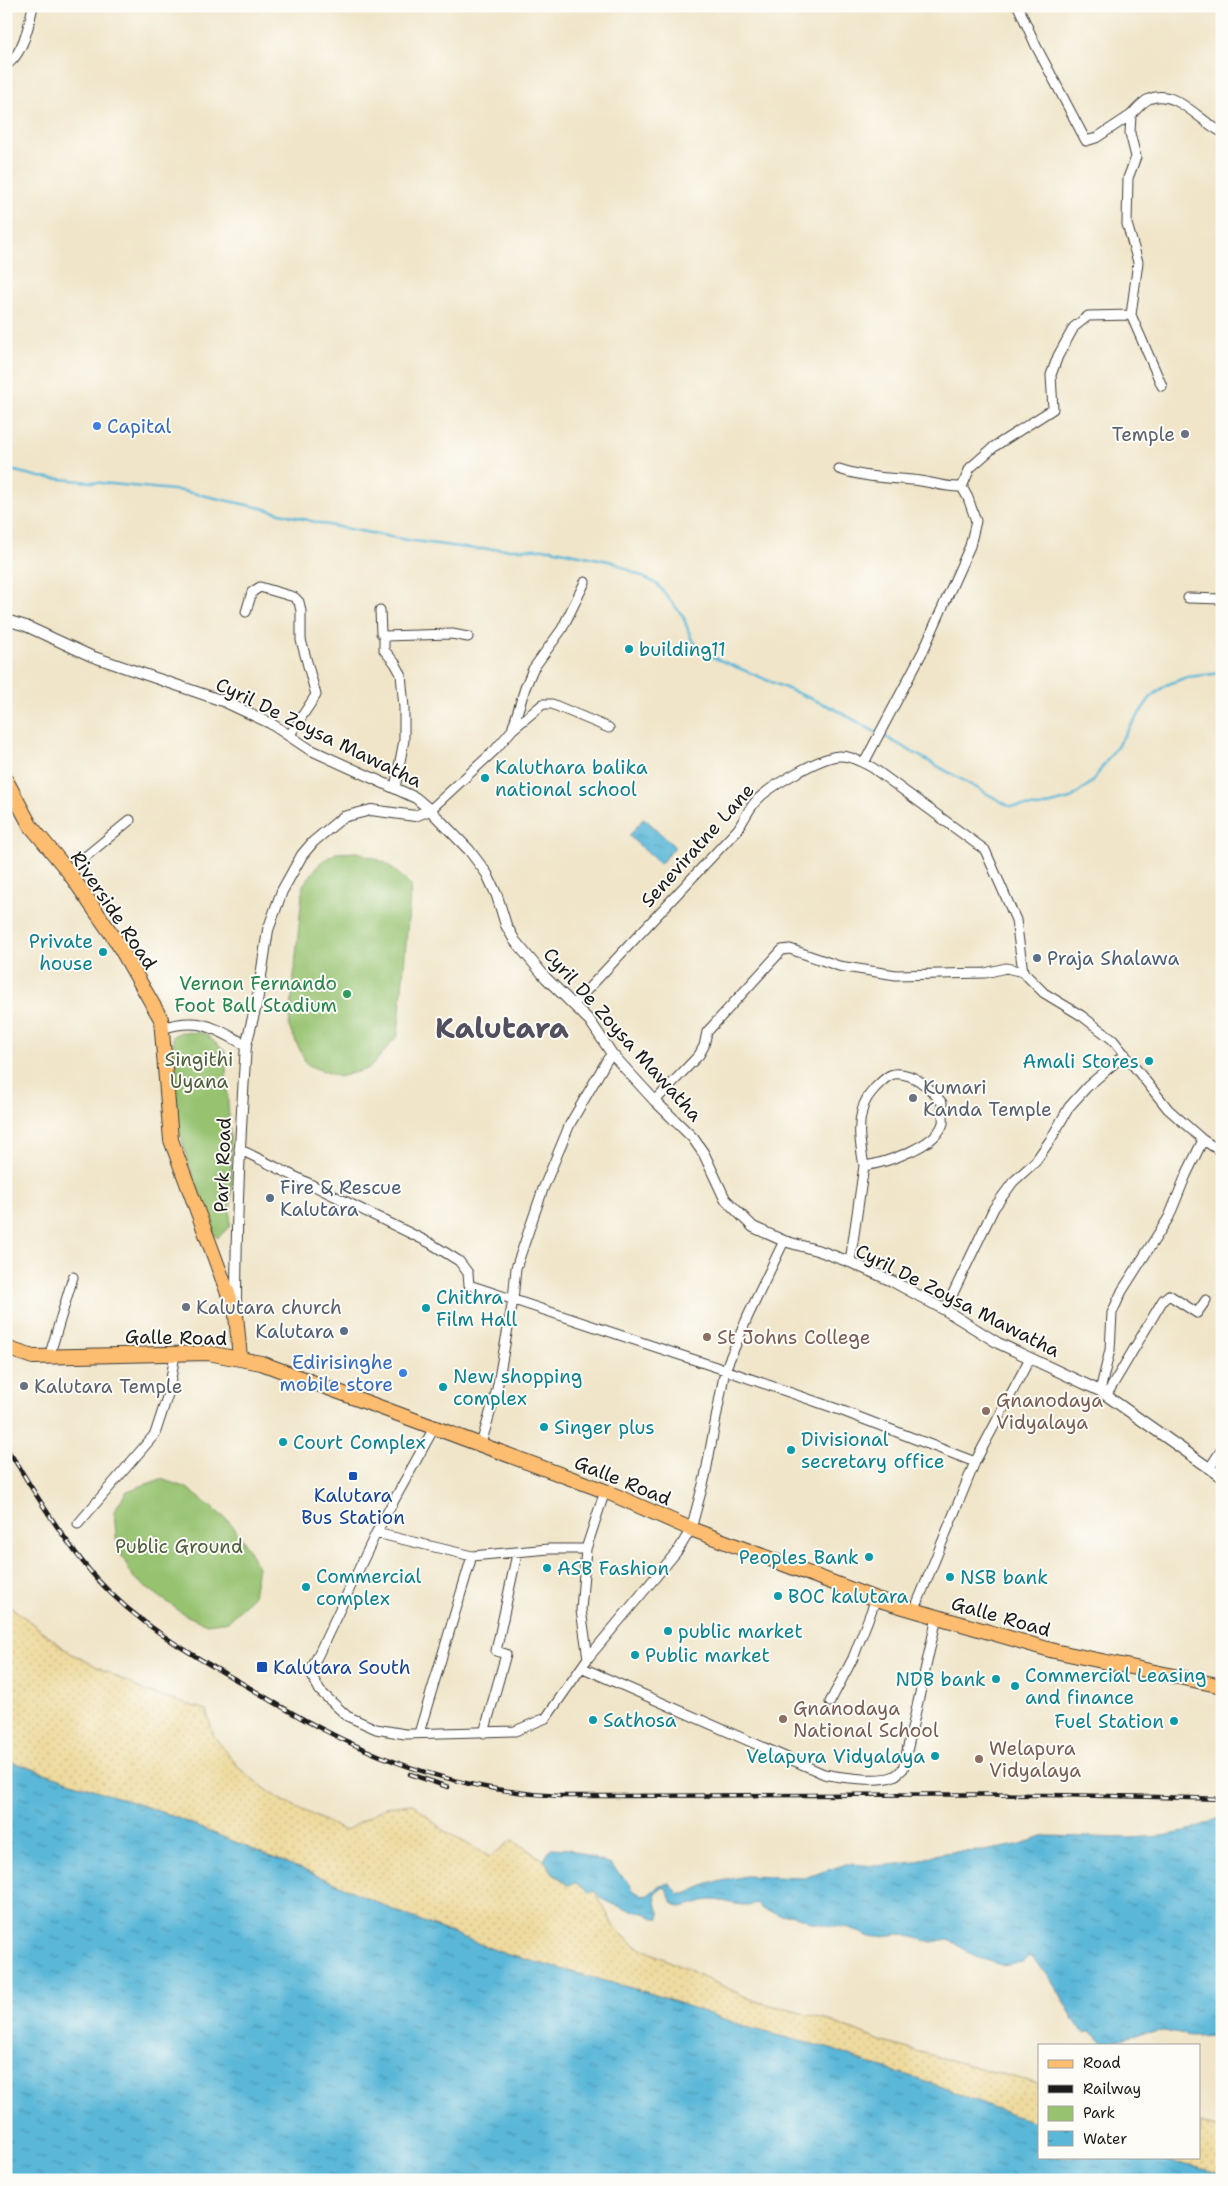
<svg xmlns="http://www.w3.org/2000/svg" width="1228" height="2186" font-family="'Shantell Sans',sans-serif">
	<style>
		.green { fill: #97c371; stroke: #5a7046 }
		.sand { fill: url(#sand-dots); stroke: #857b5d }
		.water { fill: url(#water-ripples); stroke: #3b6a7a }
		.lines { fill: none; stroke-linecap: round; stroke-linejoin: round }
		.stream { stroke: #5ab7d8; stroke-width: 2.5 }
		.minor-casing { stroke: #3c3a36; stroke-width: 11 }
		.tertiary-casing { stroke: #3c3a36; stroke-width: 12 }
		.primary-casing { stroke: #3c3a36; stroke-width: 16 }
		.trunk-casing { stroke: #3c3a36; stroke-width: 16 }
		.minor { stroke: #fff; stroke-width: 9 }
		.tertiary { stroke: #fff; stroke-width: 10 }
		.primary { stroke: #fcbd6f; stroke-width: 14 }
		.trunk { stroke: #fcbd6f; stroke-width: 14 }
		.rail-casing { stroke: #1c1c1c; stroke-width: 4.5 }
		.rail { stroke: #fdfcf7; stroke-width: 2.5; stroke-dasharray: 8; stroke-linecap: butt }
		.shop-dot { fill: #3f7fe0; stroke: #fdfcf7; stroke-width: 2 }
		.worship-dot { fill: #6b7280; stroke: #fdfcf7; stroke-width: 2 }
		.culture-dot { fill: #0f9aa8; stroke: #fdfcf7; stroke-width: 2 }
		.service-dot { fill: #5c6f8a; stroke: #fdfcf7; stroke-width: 2 }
		.leisure-dot { fill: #2e9e5b; stroke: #fdfcf7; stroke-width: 2 }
		.education-dot { fill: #8d6e63; stroke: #fdfcf7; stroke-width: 2 }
		.transit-dot { fill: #1a4fb4; stroke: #fdfcf7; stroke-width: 2 }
		.labels { text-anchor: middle; stroke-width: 4; stroke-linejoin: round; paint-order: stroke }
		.shop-label { font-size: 19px; fill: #366cbe; stroke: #fdfcf7; text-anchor: start }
		.worship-label { font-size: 19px; fill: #5b616d; stroke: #fdfcf7; text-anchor: start }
		.culture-label { font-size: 19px; fill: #0d838f; stroke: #fdfcf7; text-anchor: start }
		.street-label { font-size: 19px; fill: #1c1c1c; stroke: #fdfcf7 }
		.service-label { font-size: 19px; fill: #4e5e75; stroke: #fdfcf7; text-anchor: start }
		.leisure-label { font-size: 19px; fill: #27864d; stroke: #fdfcf7; text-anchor: end }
		.park-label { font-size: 19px; fill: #4d5f3e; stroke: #fdfcf7 }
		.education-label { font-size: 19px; fill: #785e54; stroke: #fdfcf7; text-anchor: start }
		.transit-label { font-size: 19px; fill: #164399; stroke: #fdfcf7 }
		.town-label { font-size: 29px; font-weight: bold; fill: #524f5f; stroke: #fdfcf7 }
	</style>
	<defs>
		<pattern id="sand-dots" width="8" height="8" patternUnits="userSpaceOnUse" patternTransform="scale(1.25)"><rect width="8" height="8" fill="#eeda9e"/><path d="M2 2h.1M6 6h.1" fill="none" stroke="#ccba88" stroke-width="1.8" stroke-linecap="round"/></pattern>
		<pattern id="water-ripples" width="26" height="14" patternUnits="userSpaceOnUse" patternTransform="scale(1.25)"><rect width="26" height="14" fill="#5ab7d8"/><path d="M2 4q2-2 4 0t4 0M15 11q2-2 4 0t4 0" fill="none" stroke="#4a94ae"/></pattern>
	</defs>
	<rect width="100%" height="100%" fill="#fdfcf7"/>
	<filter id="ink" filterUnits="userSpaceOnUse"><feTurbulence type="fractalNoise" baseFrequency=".02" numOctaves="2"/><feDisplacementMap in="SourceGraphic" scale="10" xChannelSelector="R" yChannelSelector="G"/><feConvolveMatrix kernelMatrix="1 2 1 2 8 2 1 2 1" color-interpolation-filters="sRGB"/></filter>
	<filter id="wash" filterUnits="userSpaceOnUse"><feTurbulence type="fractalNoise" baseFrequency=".0096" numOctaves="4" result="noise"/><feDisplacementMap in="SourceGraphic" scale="20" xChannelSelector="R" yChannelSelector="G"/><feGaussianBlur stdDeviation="1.12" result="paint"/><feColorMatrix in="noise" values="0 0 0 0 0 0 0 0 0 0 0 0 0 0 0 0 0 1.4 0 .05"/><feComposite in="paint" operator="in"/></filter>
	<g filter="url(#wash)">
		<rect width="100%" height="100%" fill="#f0e5c9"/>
		<path class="green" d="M358 852 386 863 411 885 398 1035 370 1068 339 1077 307 1065 289 1027 303 885 321 862 336 853Z
			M181 1032 204 1033 225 1051 232 1172 230 1226 218 1238C200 1223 207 1218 201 1198 197 1185 192 1174 188 1161 176 1121 170 1078 173 1036Z
			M161 1479 187 1488 230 1522 243 1540 258 1567 253 1596 229 1621 207 1624 185 1615 134 1578 117 1547 114 1511 127 1491Z"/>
		<path class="sand" d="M6 1603 70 1653 147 1692 206 1710 214 1736 240 1769 276 1797 345 1831 385 1807 413 1804 443 1830 490 1857 512 1840 544 1860 553 1873 576 1883 584 1889 594 1890 617 1931 635 1945 755 2001 825 2019 883 2042 1039 2084V2123L1012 2115 929 2082 867 2063 831 2049 753 2029 646 1992 505 1954 391 1909 335 1883 167 1814 6 1760Z
			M1199 2123 1222 2128V2174L1154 2157H1199Z"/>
		<path class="water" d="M644 818 675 847 660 864 629 836Z
			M6 1760 167 1814 335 1883 391 1909 505 1954 646 1992 753 2029 831 2049 867 2063 929 2082 1012 2115 1039 2123V2157H1154L1222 2174V2180H6Z
			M1222 1817V2035L1190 2036 1164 2031 1144 2033 1105 2043 1090 2031 1086 2033 1081 2031 1046 1972 1030 1956 1024 1962 1001 1965 976 1957 949 1939 932 1942 900 1934 870 1937 849 1928 814 1923 790 1914 781 1915 763 1910 756 1903C743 1909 727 1900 712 1900 701 1900 691 1906 680 1907L672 1903 666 1888 663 1887 655 1894 657 1907 660 1914 659 1918C652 1919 650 1915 644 1913 626 1909 607 1905 594 1891L589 1892 576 1883 568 1885 553 1873 544 1860 551 1848 569 1849 611 1865 629 1883 633 1890 642 1896 648 1895 660 1885 670 1883 679 1894H685L708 1884 746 1876 804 1878 846 1864 880 1866 916 1862 934 1855 952 1852 984 1851 1017 1845 1046 1836 1128 1838 1161 1836 1185 1832Z"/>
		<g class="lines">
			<path class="stream" d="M6 469 40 477 183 491 261 508 323 524 407 540 474 549H551L613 562 657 584 683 616 691 638 703 653 833 708 877 733
				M882 735 1009 806 1040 807 1070 799 1092 782 1150 698 1166 685 1187 677 1222 673"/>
		</g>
	</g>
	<g filter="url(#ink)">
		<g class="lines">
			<defs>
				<path id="minor" d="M1018 6 1036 46 1086 141 1096 138 1131 115
					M6 65C23 55 29 25 33 6
					M1131 315 1162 386
					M839 469C863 477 887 478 912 480 929 481 944 488 962 487
					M1188 598 1222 599
					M380 610 381 633 384 636 452 634 468 637
					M246 612 252 592 260 587 294 597 299 602 301 611V640L316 695 289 736
					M384 636V650L395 663 401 674 404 708V740L395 788
					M513 729 543 704H552L609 728
					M864 763 923 651 970 546 976 521 968 498 962 487 970 468 995 446 1053 409 1051 375 1058 356 1074 327 1088 316 1131 315 1138 262 1127 224 1128 178 1136 157 1130 133 1131 115C1136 110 1142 102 1149 99 1175 87 1201 123 1222 132
					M430 810 495 750 512 730 525 688 533 669 562 629 585 582
					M68 871 130 820
					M1023 972 1044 993 1082 1016 1113 1040 1168 1109 1203 1140 1222 1152
					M573 1005 738 829C744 820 749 808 757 800 769 787 823 755 841 756 851 756 864 763 873 768L985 850 1016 920 1023 972
					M655 1101 699 1055 704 1046 707 1032 782 950 790 949 839 966 896 975 985 973 1006 968 1023 972
					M239 1149 430 1243 459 1261 468 1273 469 1285 725 1370 840 1410 975 1462
					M850 1262 864 1166C885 1163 937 1146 943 1123 944 1117 942 1109 942 1103 931 1089 914 1072 894 1074 887 1075 880 1083 875 1088 869 1095 864 1101 862 1111 857 1129 861 1148 864 1166
					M945 1310 994 1208 1013 1182 1035 1162 1051 1139 1069 1107 1087 1087 1125 1054
					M49 1357 73 1277
					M1100 1391 1110 1350 1112 1313 1122 1291 1169 1217 1186 1175 1203 1140
					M1106 1396 1163 1300 1169 1295 1197 1313 1206 1300
					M434 1428 376 1533 310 1672 320 1691 347 1716 376 1729 405 1734 515 1731 546 1718 588 1658 679 1549 691 1529 705 1477 725 1370 748 1316 784 1241
					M481 1444 497 1389 513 1300 516 1268 543 1189 570 1124 607 1060 612 1054
					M1209 1469 1222 1449
					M78 1524 155 1434 169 1391 175 1354
					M376 1533 472 1556 549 1549H586
					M914 1611 975 1462 1030 1358
					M588 1658 581 1610 586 1549 605 1491
					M583 1668 824 1774C838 1777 881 1783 894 1776 897 1775 900 1771 903 1769L937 1617
					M830 1702 853 1658 876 1599
					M419 1733 472 1556
					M484 1733 506 1654 496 1651 517 1554"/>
				<path id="tertiary" d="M6 620 26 626 91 656 223 701 270 723 309 749 416 798 430 810 469 850 487 874 497 896 506 925 515 941 546 978 590 1021 612 1054 655 1101 693 1138 704 1154 725 1199 753 1227 784 1241 820 1251 850 1262 892 1281 945 1310 998 1343 1100 1391 1222 1477
					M162 1028C201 1017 212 1027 246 1045 240 1133 236 1221 236 1309
					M246 1045 257 1002 268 930 282 891 302 855 313 842 343 817 371 810 415 816 430 810"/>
				<path id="primary" d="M6 780 30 825 68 871 117 942 161 1019 171 1140 236 1315 240 1358"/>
				<path id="trunk" d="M6 1348 33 1357 208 1353 261 1363 605 1491 691 1529 876 1599 1054 1651 1222 1686"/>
			</defs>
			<use href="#minor" class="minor-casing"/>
			<use href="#tertiary" class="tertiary-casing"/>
			<use href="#primary" class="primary-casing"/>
			<use href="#trunk" class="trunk-casing"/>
			<use href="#minor" class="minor"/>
			<use href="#tertiary" class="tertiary"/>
			<use href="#primary" class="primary"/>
			<use href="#trunk" class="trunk"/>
			<defs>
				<path id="rail" d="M6 1448C17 1462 25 1478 35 1493 54 1523 73 1552 97 1579 137 1623 188 1653 240 1682 267 1698 294 1715 322 1729 396 1768 476 1792 560 1796 780 1796 1001 1791 1222 1799
					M410 1774 448 1787"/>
			</defs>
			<use href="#rail" class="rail-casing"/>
			<use href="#rail" class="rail"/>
		</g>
	</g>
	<g class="shop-dot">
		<circle cx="97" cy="426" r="5"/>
		<circle cx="403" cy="1373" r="5"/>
	</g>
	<g class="worship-dot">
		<circle cx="1185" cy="434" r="5"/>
		<circle cx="913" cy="1098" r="5"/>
		<circle cx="186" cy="1307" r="5"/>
		<circle cx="24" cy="1386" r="5"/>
	</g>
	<g class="culture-dot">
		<circle cx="629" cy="649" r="5"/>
		<circle cx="485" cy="778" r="5"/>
		<circle cx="103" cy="952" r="5"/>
		<circle cx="1149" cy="1061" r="5"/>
		<circle cx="426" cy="1308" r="5"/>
		<circle cx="443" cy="1387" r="5"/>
		<circle cx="544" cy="1427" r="5"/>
		<circle cx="283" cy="1442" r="5"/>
		<circle cx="791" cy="1450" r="5"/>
		<circle cx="869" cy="1557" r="5"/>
		<circle cx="547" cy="1568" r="5"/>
		<circle cx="950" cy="1577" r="5"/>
		<circle cx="306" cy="1587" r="5"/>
		<circle cx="778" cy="1596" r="5"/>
		<circle cx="668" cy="1631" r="5"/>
		<circle cx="635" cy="1655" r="5"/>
		<circle cx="996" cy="1679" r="5"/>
		<circle cx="1015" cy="1686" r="5"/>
		<circle cx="593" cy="1720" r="5"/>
		<circle cx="1174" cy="1721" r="5"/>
		<circle cx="935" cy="1756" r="5"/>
	</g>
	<g class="service-dot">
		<circle cx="1037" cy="958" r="5"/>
		<circle cx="270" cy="1198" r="5"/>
		<circle cx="344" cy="1331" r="5"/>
	</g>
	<circle class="leisure-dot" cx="347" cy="994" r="5"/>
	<g class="education-dot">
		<circle cx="707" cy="1337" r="5"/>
		<circle cx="986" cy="1411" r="5"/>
		<circle cx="783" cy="1719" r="5"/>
		<circle cx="979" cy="1759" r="5"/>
	</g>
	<g class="transit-dot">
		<rect x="348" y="1471" width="10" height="10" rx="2.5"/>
		<rect x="256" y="1661" width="12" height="12" rx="2.5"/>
	</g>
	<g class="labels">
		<g class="shop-label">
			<text x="107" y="433">Capital</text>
			<text x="393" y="1369" text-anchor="end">Edirisinghe<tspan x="393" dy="22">mobile store</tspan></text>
		</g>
		<g class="worship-label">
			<text x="1175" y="441" text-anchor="end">Temple</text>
			<text x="923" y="1094">Kumari<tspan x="923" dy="22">Kanda Temple</tspan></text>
			<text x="196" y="1314">Kalutara church</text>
			<text x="34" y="1393">Kalutara Temple</text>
		</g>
		<g class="culture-label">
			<text x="639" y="656">building11</text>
			<text x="495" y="774">Kaluthara balika<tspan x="495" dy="22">national school</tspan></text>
			<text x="93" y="948" text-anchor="end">Private<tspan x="93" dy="22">house</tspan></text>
			<text x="1139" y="1068" text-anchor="end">Amali Stores</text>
			<text x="436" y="1304">Chithra<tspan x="436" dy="22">Film Hall</tspan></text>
			<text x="453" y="1383">New shopping<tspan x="453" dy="22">complex</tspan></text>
			<text x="554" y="1434">Singer plus</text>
			<text x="801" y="1446">Divisional<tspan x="801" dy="22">secretary office</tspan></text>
			<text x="293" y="1449">Court Complex</text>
			<text x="859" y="1564" text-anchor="end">Peoples Bank</text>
			<text x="557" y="1575">ASB Fashion</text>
			<text x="316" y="1583">Commercial<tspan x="316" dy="22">complex</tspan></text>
			<text x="960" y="1584">NSB bank</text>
			<text x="788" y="1603">BOC kalutara</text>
			<text x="678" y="1638">public market</text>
			<text x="645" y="1662">Public market</text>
			<text x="1025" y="1682">Commercial Leasing<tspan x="1025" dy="22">and finance</tspan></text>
			<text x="986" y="1686" text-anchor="end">NDB bank</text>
			<text x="603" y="1727">Sathosa</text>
			<text x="1164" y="1728" text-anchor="end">Fuel Station</text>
			<text x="925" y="1763" text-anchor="end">Velapura Vidyalaya</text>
		</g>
		<g class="street-label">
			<text transform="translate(319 732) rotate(26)" y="7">Cyril De Zoysa Mawatha</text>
			<text transform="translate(697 845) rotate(-48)" y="7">Seneviratne Lane</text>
			<text transform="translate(114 910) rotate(56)" y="7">Riverside Road</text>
			<text transform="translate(623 1034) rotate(48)" y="7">Cyril De Zoysa Mawatha</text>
			<text transform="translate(222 1165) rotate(-88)" y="7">Park Road</text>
			<text transform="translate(958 1300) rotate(27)" y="7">Cyril De Zoysa Mawatha</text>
			<text transform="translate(176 1337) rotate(1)" y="7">Galle Road</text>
			<text transform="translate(623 1480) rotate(22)" y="7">Galle Road</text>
			<text transform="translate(1001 1616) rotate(16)" y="7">Galle Road</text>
		</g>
		<g class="service-label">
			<text x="1047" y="965">Praja Shalawa</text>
			<text x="280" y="1194">Fire &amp; Rescue<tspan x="280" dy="22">Kalutara</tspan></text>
			<text x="334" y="1338" text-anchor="end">Kalutara</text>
		</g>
		<g class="leisure-label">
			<text x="337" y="990">Vernon Fernando<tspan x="337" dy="22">Foot Ball Stadium</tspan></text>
		</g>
		<g class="park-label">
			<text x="199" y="1066">Singithi<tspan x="199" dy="22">Uyana</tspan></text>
			<text x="179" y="1553">Public Ground</text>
		</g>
		<g class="education-label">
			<text x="717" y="1344">St Johns College</text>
			<text x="996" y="1407">Gnanodaya<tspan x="996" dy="22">Vidyalaya</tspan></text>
			<text x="793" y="1715">Gnanodaya<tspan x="793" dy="22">National School</tspan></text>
			<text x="989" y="1755">Welapura<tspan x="989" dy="22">Vidyalaya</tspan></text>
		</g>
		<g class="transit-label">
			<text x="353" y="1502">Kalutara<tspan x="353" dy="22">Bus Station</tspan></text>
			<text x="273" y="1674" text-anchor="start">Kalutara South</text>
		</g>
		<g class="town-label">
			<text x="502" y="1038">Kalutara</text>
		</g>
	</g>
	<rect width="1228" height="2186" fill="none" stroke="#fdfcf7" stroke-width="25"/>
	<rect x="1038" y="2044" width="162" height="115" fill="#fdfcf7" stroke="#a3a29f"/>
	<rect x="1048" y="2060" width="25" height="8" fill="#fcbd6f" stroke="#a3a29f"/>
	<text x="1083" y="2068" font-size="15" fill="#1c1c1c">Road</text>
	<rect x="1048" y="2085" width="25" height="8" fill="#1c1c1c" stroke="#a3a29f"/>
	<text x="1083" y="2094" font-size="15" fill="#1c1c1c">Railway</text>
	<rect x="1048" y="2106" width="25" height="15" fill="#97c371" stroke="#a3a29f"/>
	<text x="1083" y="2118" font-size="15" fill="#1c1c1c">Park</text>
	<rect x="1048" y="2131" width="25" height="15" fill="url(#water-ripples)" stroke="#a3a29f"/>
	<text x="1083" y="2144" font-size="15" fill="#1c1c1c">Water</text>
</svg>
